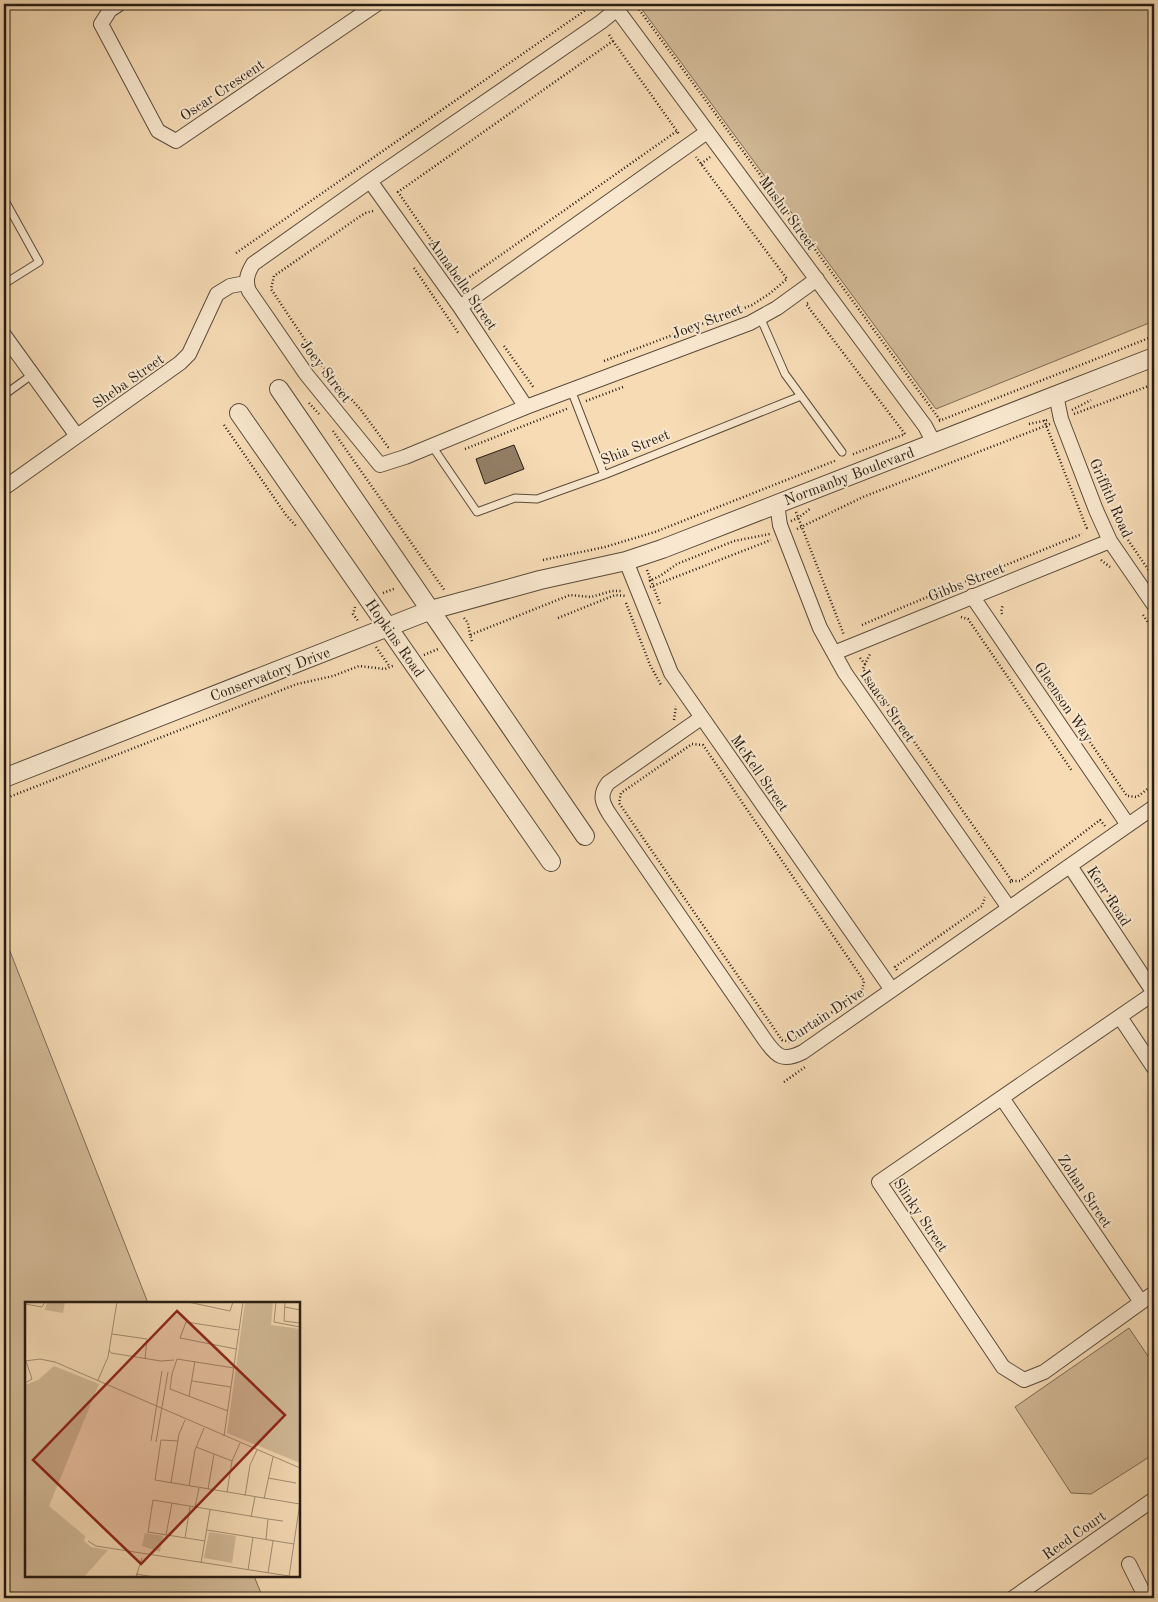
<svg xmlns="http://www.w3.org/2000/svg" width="1158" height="1602" font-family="'Old Standard TT',serif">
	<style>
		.green { fill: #d3bb99; stroke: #7d6c56 }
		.building { fill: #937f67; stroke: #271c13 }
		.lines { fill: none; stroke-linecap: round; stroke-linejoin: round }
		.service-casing { stroke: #5b4c3c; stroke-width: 9 }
		.minor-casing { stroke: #5b4c3c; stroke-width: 16 }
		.tertiary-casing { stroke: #5b4c3c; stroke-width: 20 }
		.path { stroke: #271c13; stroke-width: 2.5; stroke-dasharray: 1 2.5; stroke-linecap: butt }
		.service { stroke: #f9e8cf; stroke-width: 7 }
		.minor { stroke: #f9e8cf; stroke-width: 14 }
		.tertiary { stroke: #f9e8cf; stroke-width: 18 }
		.labels { text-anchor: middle; stroke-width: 4; stroke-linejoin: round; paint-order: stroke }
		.street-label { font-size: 15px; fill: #271c13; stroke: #f9e8cf }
		.inset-road { fill: none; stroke: #a38f74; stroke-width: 1 }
		.view { fill: #8f2418; fill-opacity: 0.15; stroke: #8f2418; stroke-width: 2.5 }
		.inset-edge { fill: none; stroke: #271c13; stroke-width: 2.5 }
	</style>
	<rect width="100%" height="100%" fill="#f6dbb5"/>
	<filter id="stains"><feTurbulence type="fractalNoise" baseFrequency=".004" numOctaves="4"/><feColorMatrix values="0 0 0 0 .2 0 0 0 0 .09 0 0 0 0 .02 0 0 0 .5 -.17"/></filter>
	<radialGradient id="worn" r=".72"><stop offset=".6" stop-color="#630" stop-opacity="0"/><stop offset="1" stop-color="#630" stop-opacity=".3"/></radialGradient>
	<path class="green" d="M638 4H1154V321L936 409Z
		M4 936 148 1303H26V1576H254L263 1598H4Z
		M1129 1328 1154 1365V1454L1091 1494 1071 1493 1015 1407Z"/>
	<path class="building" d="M514 445 524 469 485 484 476 459Z"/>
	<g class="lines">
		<defs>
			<path id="service" d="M4 199 39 262 4 284
				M760 317 785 374 842 452
				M571 390 604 475
				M4 395 33 374
				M432 446 477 512 515 498 537 499 604 475 801 396"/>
			<path id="minor" d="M119 4 110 10 101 24 158 131 176 141 377 4
				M613 4 925 426 934 443
				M617 9 601 22 370 181 253 264C247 274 245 281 249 291L306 374 380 465 405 457 526 407 750 323 777 308 817 279
				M370 181 460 307 526 407
				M460 307 707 132
				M4 335 77 436
				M1056 395 1061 419 1096 510 1110 541 1154 605
				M4 488 180 363 189 354 217 294 230 286 246 283
				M777 504 780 525 820 628 845 673 1009 908
				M626 561 671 673 892 990
				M972 596 1128 825
				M834 653 1110 541
				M701 718 608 783C599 795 602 803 610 815L765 1040C777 1057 783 1062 803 1052L1154 807
				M1070 866 1154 993 879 1182 1003 1367 1024 1380 1044 1372 1154 1293
				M1120 1017 1154 1068
				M1002 1098 1141 1302
				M1129 1564 1146 1598
				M1013 1598 1154 1499"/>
			<path id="tertiary" d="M279 389 585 836
				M239 413 551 862
				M4 778 431 610 540 580 626 561 662 549 1154 357"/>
		</defs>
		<use href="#service" class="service-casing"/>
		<use href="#minor" class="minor-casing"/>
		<use href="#tertiary" class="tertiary-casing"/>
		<path class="path" d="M635 4 940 420
			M613 41 679 134
			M701 164 710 157
			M373 211 365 213 274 276 271 289 325 370 361 410 388 447 390 448
			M236 253 590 7 587 4
			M440 253 398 192 613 41 608 33
			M414 268 459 334
			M461 283 677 131
			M808 303 806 304 905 434 851 455
			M504 346 534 388
			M604 361 752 305 769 294 787 279 696 157
			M586 401 623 387
			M309 403 319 414
			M1072 410 1091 400
			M1074 414 1154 384
			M1044 420 1085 524 1087 528 1089 527
			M939 421 1154 336
			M1029 424 1048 420
			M224 425 286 515 297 527
			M333 431 445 591
			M465 449 569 408
			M796 512 844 635
			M791 521 798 518 810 509
			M797 529 863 497 1050 424
			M1128 540 1154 578
			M543 560 605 547 655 532 837 460
			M1101 560 1110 567
			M647 570 660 604
			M649 581 660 576 677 564 734 541 770 534
			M650 587 771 540
			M383 593 396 588
			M626 603 650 665 661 685
			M355 607 353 614 359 622
			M1002 614 1001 612 1003 604
			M1143 615 1154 631
			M961 617 968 619 1072 771
			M464 618 468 623 470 635
			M558 618 615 595 626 596
			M862 625 908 605 1082 534
			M472 641 470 635 570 595 591 597 612 591H623
			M376 647 390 667
			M424 655 438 649
			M860 658 865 664 870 654
			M865 664 863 669 1012 881 1009 883
			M674 720 676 706
			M1090 742 1127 796
			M692 744 703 745 864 981 862 990 792 1042 782 1040 619 803 621 793Z
			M1128 796 1137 797 1154 784
			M4 799 297 684 333 676 359 666 385 669 395 665
			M1091 870 1125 916
			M1012 881H1020L1100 820 1105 826
			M897 970 895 967 982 906 985 897
			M784 1082 805 1067"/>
		<use href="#service" class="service"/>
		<use href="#minor" class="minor"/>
		<use href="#tertiary" class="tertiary"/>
	</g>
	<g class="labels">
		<g class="street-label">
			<text transform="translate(222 90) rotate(-34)" y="5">Oscar Crescent</text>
			<text transform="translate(788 213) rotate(54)" y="5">Mushu Street</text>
			<text transform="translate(463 284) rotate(55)" y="5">Annabelle Street</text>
			<text transform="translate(707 321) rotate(-21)" y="5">Joey Street</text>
			<text transform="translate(326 371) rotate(53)" y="5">Joey Street</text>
			<text transform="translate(128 381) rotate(-35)" y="5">Sheba Street</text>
			<text transform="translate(635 447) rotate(-22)" y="5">Shia Street</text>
			<text transform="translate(849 476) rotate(-21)" y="5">Normanby Boulevard</text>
			<text transform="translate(1111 498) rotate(66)" y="5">Griffith Road</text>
			<text transform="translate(966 582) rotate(-22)" y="5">Gibbs Street</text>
			<text transform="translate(395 638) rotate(55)" y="5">Hopkins Road</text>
			<text transform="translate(270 674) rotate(-21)" y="5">Conservatory Drive</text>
			<text transform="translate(1064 702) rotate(56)" y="5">Gleenson Way</text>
			<text transform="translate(888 706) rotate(55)" y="5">Isaacs Street</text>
			<text transform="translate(760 773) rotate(55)" y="5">McKell Street</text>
			<text transform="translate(1109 896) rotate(57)" y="5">Kerr Road</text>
			<text transform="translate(825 1015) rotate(-33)" y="5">Curtain Drive</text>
			<text transform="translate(1085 1191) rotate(56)" y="5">Zohan Street</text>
			<text transform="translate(921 1215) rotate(56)" y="5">Slinky Street</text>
			<text transform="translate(1074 1535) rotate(-35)" y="5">Reed Court</text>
		</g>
	</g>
	<g transform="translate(25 1302)">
		<rect width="275" height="275" fill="#f6dbb5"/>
		<path d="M22 0H40L38 11 20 8ZM220 0H248L246 23 275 27V161L202 131ZM29 64 74 82 24 204 60 234 59 239 66 245 83 248 59 275H0V83L13 78ZM184 230 211 234 207 261 179 256ZM120 231 138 234 135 250 117 244Z" fill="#d3bb99"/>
		<path class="inset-road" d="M163 0 205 9 208 0M251 0 249 20 275 25M260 0 259 19 275 21M0 2 17 5 20 0M260 5 275 8M87 32 122 37 120 57M211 47 155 36 161 20 213 28M84 48 86 51 136 59 149 58M0 59 15 57 30 60 275 166M73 78 83 55 92 0M167 79 206 85M0 81 7 77 1 59M164 94 170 59M203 109 145 87 147 72 152 57 209 66M199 134 218 0M126 139 137 69M153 139 136 138 130 178 275 202M131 140 143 70M171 145 207 159M243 176 271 181M146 181 154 132 160 118M164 184 170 148 179 126M183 187 189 152M202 190 207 159 215 141M220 194 225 163 232 148M239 197 248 155M170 205 174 186M226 215 230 195M243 217 258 219M182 228 269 242M141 233 147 201M160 236 165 205M63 239 71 244 264 274M180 239 123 230 128 198 243 217 241 237M176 261 185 208M223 268 228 235M243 271 248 239M111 272 129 275M111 275 117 256M264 275 275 200"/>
		<path class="view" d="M152 9 260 113 116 262 8 158Z"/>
		<rect width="275" height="275" class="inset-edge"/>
	</g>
	<rect width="1158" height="1602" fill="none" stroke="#f6dbb5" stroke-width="20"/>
	<rect x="5" y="5" width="1148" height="1592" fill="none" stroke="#271c13" stroke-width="2.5"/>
	<rect x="10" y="10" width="1138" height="1582" fill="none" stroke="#271c13"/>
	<rect width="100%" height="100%" filter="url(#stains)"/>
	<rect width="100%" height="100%" fill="url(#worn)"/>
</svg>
